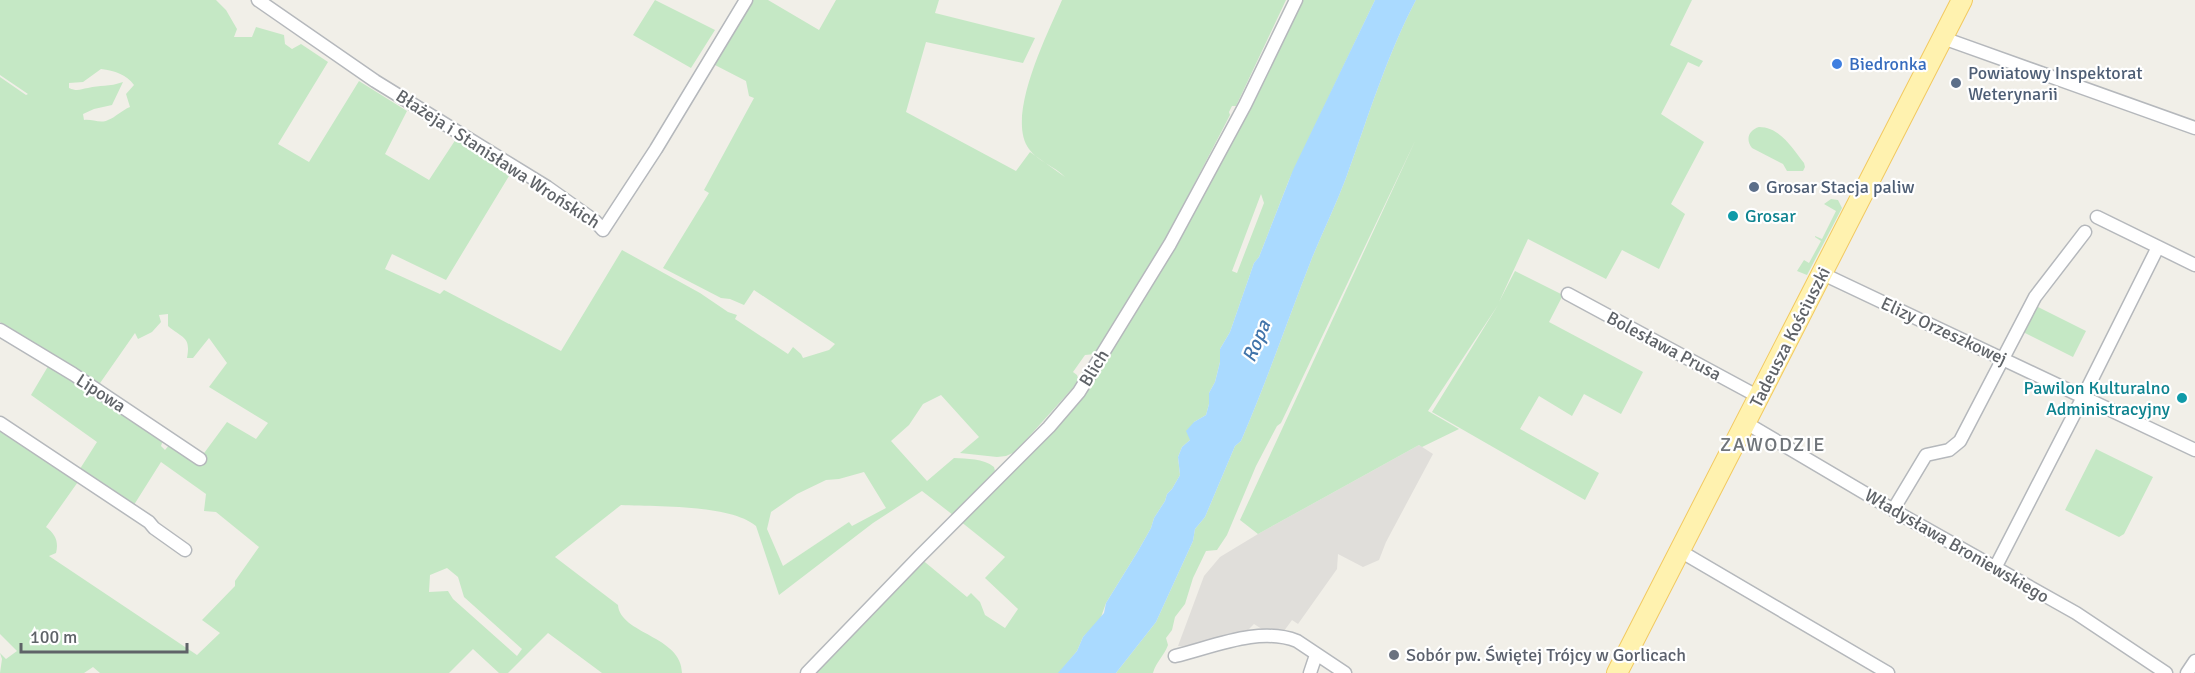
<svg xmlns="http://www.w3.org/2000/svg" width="2195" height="673" font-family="Signika,sans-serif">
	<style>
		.industrial { fill: #e0deda }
		.green { fill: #c5e8c5; fill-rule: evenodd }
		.water { fill: #aadaff }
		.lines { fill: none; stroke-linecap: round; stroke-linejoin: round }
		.minor-casing { stroke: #b5b8bc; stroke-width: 15 }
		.primary-casing { stroke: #f2c960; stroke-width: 22 }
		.minor { stroke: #fff; stroke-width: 12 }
		.primary { stroke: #fff2af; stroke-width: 20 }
		.shop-dot { fill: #3f7fe0; stroke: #fff; stroke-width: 2 }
		.service-dot { fill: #5c6f8a; stroke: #fff; stroke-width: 2 }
		.culture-dot { fill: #0f9aa8; stroke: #fff; stroke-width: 2 }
		.worship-dot { fill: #6b7280; stroke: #fff; stroke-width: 2 }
		.labels { text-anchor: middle; stroke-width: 4.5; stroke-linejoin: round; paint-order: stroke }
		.shop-label { font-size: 18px; fill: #366cbe; stroke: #fff; text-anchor: start }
		.service-label { font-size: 18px; fill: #4e5e75; stroke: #fff; text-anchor: start }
		.street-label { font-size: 18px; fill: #5f6368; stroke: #fff }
		.culture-label { font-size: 18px; fill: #0d838f; stroke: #fff; text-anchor: start }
		.worship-label { font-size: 18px; fill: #5b616d; stroke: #fff; text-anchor: start }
		.water-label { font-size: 20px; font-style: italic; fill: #4174aa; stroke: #fff }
		.neighbourhood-label { font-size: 20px; letter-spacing: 1.5px; fill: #70757a; stroke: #fff }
	</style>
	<rect width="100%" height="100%" fill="#f1efe8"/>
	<path class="industrial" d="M1419 445 1433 454 1386 542 1379 560 1363 567 1338 554 1337 569 1298 624 1292 620 1284 631H1265L1254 624 1248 630 1188 647 1178 646 1204 576 1220 557 1258 534Z"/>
	<path class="green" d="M0 0H216L226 10 237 29 234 37H252L256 27 284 35 285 44 292 49 301 44 328 62 278 144 309 162 359 81 407 111 385 154 429 180 456 139 509 176 446 280 392 254 385 269 440 294 444 290 561 351 622 250 700 293 728 312 737 315 735 319 788 354 793 347 801 354 803 358 829 350 835 344 754 290 744 305 730 299 721 298 663 268 709 193 704 190 754 98 749 96 746 81 713 64 750 0H768L819 30 836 0H939L935 13 1035 38 1023 63 926 42 906 112 1016 171 1030 152 1065 177C1056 167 1037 161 1029 149 1005 117 1048 33 1062 0H1286L1236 106H1232L1229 112 1230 115 1163 244 1095 354 1085 355 1073 372 1077 375 1079 381 1015 452 1006 456 997 457 960 453 979 437 941 395 923 404 909 425 891 441 927 481 954 458C967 459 983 458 994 467L995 471 953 515 922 491 873 523 779 595 756 526C730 504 655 507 621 505L555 557 618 605C620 634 682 636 682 673H602L548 633 508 673H499L473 649 449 673H100L93 667 84 673H0L2 659 0 653 6 659 17 651 0 634V427L80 479 46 527C55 534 59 541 56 553L49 556 197 655 220 633 202 620 235 586V581L259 547 216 512 204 511 206 494 161 462 132 508 78 472 97 442 31 395 50 363 163 440 161 446 165 450 170 444 199 460 227 422 256 439 268 423 209 387 227 363 209 338 193 358H187C191 336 183 339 168 326V314L159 315 161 322 152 332 138 339 135 333 98 386 0 322V77L26 95 28 94 0 75ZM101 69C115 71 126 74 134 85L126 94 130 107C122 110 116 117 108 120 101 124 92 119 84 120L83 114 94 109 112 105 123 82C109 87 100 85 88 88 80 89 78 92 69 88V83L83 82ZM864 472 886 508 852 526 849 522 783 566 767 529 771 512 797 494 826 480 839 479ZM447 568 458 577 464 597 522 649 517 656 453 599 448 591 429 592 430 575Z
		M655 0 715 30 691 68 633 35Z
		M1300 0H1375L1289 180 1259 257 1254 263 1230 332 1220 349V362L1215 382 1209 393V404L1206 415 1194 422 1190 440 1182 447 1178 457 1180 475 1172 489 1167 494 1165 501 1154 518 1151 528 1138 551 1106 603 1100 620 1083 637 1077 651 1059 673H809L920 558 967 597 971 593 980 602 985 615 1005 628 1018 609 985 578 1005 557 960 521 1086 386ZM1261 194 1264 203 1237 273 1232 271Z
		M1416 0H1692L1670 45 1703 61 1699 67 1688 62 1661 114 1704 142 1671 204 1685 214 1659 269 1622 250 1606 279 1528 239 1499 302 1515 271 1563 295 1549 322 1643 372 1621 414 1584 394 1572 416 1539 396 1520 429 1599 473 1585 500 1432 412 1498 305 1428 411 1459 429 1422 447 1419 445 1258 534 1240 520 1416 139 1281 423 1277 426 1256 466 1227 535 1217 550 1206 551 1193 578 1185 604 1175 617 1172 630 1166 638 1168 645C1164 656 1156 662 1153 673H1116L1156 622 1193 541 1195 529 1205 517 1235 446 1241 441C1267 381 1288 319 1312 258 1323 231 1336 205 1346 178 1368 118 1386 57 1416 0Z
		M1759 127C1780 127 1792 148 1804 163L1805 167 1803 171H1787L1783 164 1752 148C1745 139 1749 130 1759 127Z
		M1831 199 1838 200 1842 208 1807 275 1797 271 1804 260 1809 263 1821 241 1815 237V236L1822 239 1836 211 1824 204Z
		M2034 305 2086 331 2073 357 2021 331Z
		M2096 449 2153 477 2124 534 2119 537 2065 510Z"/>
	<path class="water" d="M1375 0H1416C1386 57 1368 118 1346 178 1336 205 1323 231 1312 258 1288 319 1267 381 1241 441L1235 446 1205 517 1195 529 1193 541 1156 622 1116 673H1058L1077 651 1083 637 1104 613 1106 603 1138 551 1151 528 1154 518 1165 501 1167 494 1172 489 1180 475 1178 457 1182 447 1190 440 1186 431 1194 422 1206 415 1209 404V393L1215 382 1220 362V349L1230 332 1254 263 1259 257 1293 170Z"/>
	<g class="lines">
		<defs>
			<path id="minor" d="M258 0 375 81 547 187 595 221 603 230 656 149 746 0
				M1943 38 2195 128
				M2097 217 2195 265
				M1823 274 2195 450
				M1568 294 1759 397
				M0 330 73 374 200 459
				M0 423 149 522 154 528 185 550
				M1746 423 1907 518 2076 613 2166 673
				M1893 510 1926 455 1949 450 1960 441 2035 297 2085 232
				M1680 551 1888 673
				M1995 568 2083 397 2158 247
				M1175 656C1213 647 1259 626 1297 641L1345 673
				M807 673 920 556 1049 427 1079 392 1170 244 1245 105 1296 0
				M1310 673 1316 655
				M2187 673 2195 661"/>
			<path id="primary" d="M1617 673 1962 0"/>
		</defs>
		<use href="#minor" class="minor-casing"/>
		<use href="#primary" class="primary-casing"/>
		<use href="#minor" class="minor"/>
		<use href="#primary" class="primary"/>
	</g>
	<circle class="shop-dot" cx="1837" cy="64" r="6"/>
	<g class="service-dot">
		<circle cx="1956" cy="83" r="6"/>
		<circle cx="1754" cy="187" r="6"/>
	</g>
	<g class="culture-dot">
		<circle cx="1733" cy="216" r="6"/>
		<circle cx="2182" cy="398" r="6"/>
	</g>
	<circle class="worship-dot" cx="1394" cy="655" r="6"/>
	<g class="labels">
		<g class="shop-label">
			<text x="1849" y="70">Biedronka</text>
		</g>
		<g class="service-label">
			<text x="1968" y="79">Powiatowy Inspektorat<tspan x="1968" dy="21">Weterynarii</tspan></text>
			<text x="1766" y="193">Grosar Stacja paliw</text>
		</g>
		<g class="street-label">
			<text transform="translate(498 159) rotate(33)" y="6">Błażeja i Stanisława Wrońskich</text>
			<text transform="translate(1944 331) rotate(25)" y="6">Elizy Orzeszkowej</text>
			<text transform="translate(1790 337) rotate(-63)" y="6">Tadeusza Kościuszki</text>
			<text transform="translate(1664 346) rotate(28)" y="6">Bolesława Prusa</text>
			<text transform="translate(1094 368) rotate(-58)" y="6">Blich</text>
			<text transform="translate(101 393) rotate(33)" y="6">Lipowa</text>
			<text transform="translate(1957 546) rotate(30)" y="6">Władysława Broniewskiego</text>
		</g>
		<g class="culture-label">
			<text x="1745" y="222">Grosar</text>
			<text x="2170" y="394" text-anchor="end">Pawilon Kulturalno<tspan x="2170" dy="21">Administracyjny</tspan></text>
		</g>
		<g class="worship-label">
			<text x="1406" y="661">Sobór pw. Świętej Trójcy w Gorlicach</text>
		</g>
		<g class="water-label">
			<text transform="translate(1256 341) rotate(-67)" y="7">Ropa</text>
		</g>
		<g class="neighbourhood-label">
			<text x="1773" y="451">ZAWODZIE</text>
		</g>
	</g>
	<path d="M21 643v9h166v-9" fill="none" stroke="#5f6368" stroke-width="3"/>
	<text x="30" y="643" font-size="18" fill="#5f6368" stroke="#ffffff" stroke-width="4.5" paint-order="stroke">100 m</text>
</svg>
